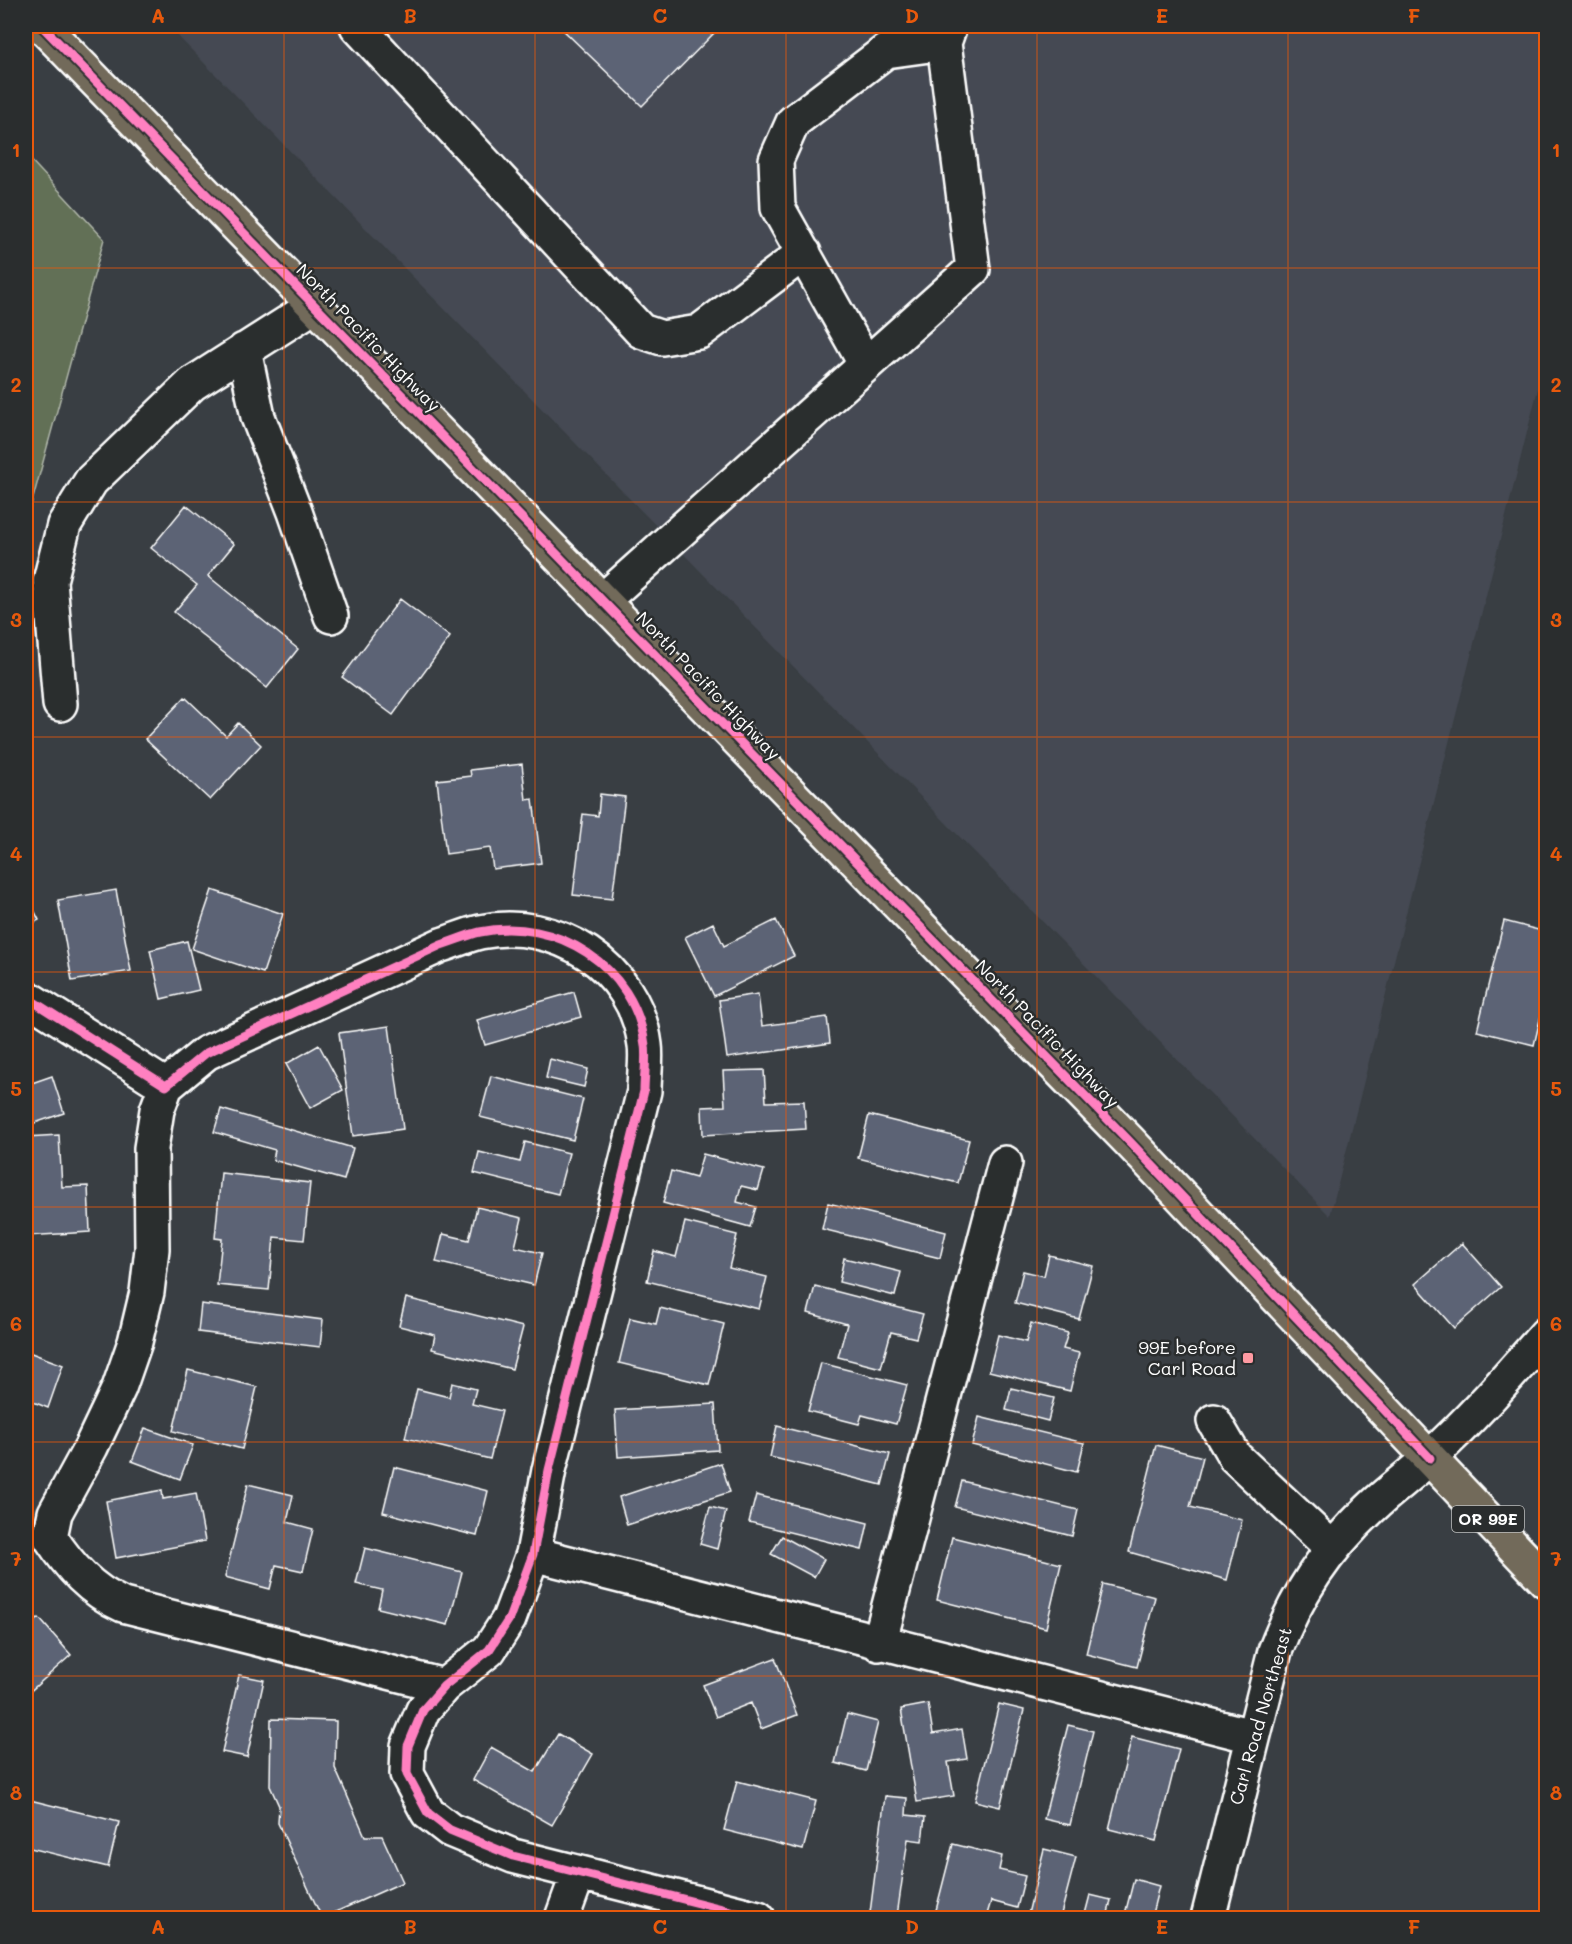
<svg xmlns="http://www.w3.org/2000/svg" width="1572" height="1944" font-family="Mali,sans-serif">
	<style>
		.built { fill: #444952 }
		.green { fill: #626f56; stroke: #b0b7aa; stroke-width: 1.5 }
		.building { fill: #5c6475; stroke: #fff; stroke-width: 1.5 }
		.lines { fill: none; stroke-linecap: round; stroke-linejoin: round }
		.minor-casing { stroke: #fff; stroke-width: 38 }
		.major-casing { stroke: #fff; stroke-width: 38 }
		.minor { stroke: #2a2d2e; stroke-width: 33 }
		.major { stroke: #726b5a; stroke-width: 33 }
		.cycleway-casing { stroke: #2a2d2e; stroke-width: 13 }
		.cycleway { stroke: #ff80c0; stroke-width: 9 }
		.grid { fill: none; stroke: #e8590c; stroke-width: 1.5; stroke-opacity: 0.55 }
		.poi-dot { fill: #ff9aa2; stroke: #2a2d2e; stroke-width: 2 }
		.labels { text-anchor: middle; stroke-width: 5; stroke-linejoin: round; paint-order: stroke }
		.shield { fill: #2a2d2e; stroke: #bfc0c0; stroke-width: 1.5 }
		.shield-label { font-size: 16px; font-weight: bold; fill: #fff }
		.street-label { font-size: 18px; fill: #fff; stroke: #2a2d2e }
		.poi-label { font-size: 18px; fill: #fff; stroke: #2a2d2e; text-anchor: end }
		.neatline { fill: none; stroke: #e8590c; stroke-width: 2 }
		.grid-label { font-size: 20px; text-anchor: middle; font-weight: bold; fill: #e8590c }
	</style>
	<rect width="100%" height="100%" fill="#393e43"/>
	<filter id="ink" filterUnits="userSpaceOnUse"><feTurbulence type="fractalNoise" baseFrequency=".0167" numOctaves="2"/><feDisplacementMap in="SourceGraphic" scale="12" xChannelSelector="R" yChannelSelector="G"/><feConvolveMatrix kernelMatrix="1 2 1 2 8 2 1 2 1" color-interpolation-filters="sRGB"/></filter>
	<g filter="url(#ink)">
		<path class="built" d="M168 26H1546V357L1330 1216Z"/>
		<path class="green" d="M26 155 104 239 26 524Z"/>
		<path class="building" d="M559 26H721L642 106Z
			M186 505 234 544 208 576 298 649 267 688 174 612 197 585 151 548Z
			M400 599 450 637 393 715 342 677Z
			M185 697 226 736 238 723 261 745 210 800 145 739Z
			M522 764 526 800 533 799 541 863 493 869 490 848 446 854 437 780 471 776 470 770Z
			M600 794 625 797 612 899 573 895 583 814 598 816Z
			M116 890 131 971 72 981 58 900Z
			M212 890 283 914 263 973 192 949Z
			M26 894 39 920 26 927Z
			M776 920 794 956 714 996 685 937 713 923 724 946Z
			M1504 921 1546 932V994L1534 1045 1477 1031Z
			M187 941 199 990 161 999 150 950Z
			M574 992 581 1017 485 1045 477 1020Z
			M758 994 762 1026 827 1017 830 1043 727 1058 719 1000Z
			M389 1026 403 1129 353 1136 339 1033Z
			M319 1045 343 1090 310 1108 286 1064Z
			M550 1059 588 1069 584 1087 546 1078Z
			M764 1070 766 1102 804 1101 806 1129 703 1135 702 1107 725 1106 723 1071Z
			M52 1076 64 1113 26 1126V1085Z
			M491 1076 583 1099 573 1140 480 1117Z
			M221 1109 353 1148 344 1180 273 1160 275 1150 214 1132Z
			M869 1115 969 1140 958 1183 858 1158Z
			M59 1135 62 1187 88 1186 90 1232 26 1236V1137Z
			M525 1142 569 1153 558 1194 474 1173 479 1152 520 1162Z
			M703 1154 764 1170 758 1190 741 1186 737 1202 756 1207 750 1227 663 1203 671 1171 696 1178Z
			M221 1173 310 1183 304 1240 274 1237 269 1290 217 1285 222 1239 215 1238Z
			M828 1203 946 1232 940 1258 822 1229Z
			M477 1207 522 1218 515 1247 542 1253 534 1285 436 1262 443 1234 469 1240Z
			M685 1222 737 1235 729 1268 767 1277 759 1309 647 1281 654 1251 676 1257Z
			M1462 1243 1501 1287 1454 1328 1415 1284Z
			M1049 1255 1093 1266 1079 1319 1015 1303 1023 1271 1044 1276Z
			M844 1258 901 1272 895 1296 839 1282Z
			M815 1286 923 1314 916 1338 891 1332 881 1368 838 1357 847 1324 808 1313Z
			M406 1298 523 1327 512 1369 432 1349 435 1335 399 1326Z
			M201 1304 323 1320 320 1347 198 1332Z
			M660 1308 724 1324 709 1385 619 1363 630 1318 656 1324Z
			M1031 1323 1068 1333 1063 1349 1079 1353 1070 1391 989 1371 998 1335 1026 1342Z
			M26 1351 63 1365 48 1408 26 1399Z
			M821 1363 907 1385 896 1424 862 1415 859 1424 808 1411Z
			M188 1370 257 1387 242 1449 173 1431Z
			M452 1383 476 1389 472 1404 502 1411 490 1459 405 1438 417 1389 449 1397Z
			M1011 1388 1054 1398 1048 1421 1006 1410Z
			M715 1404 718 1450 618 1457 615 1410Z
			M979 1417 1084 1443 1077 1472 972 1445Z
			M777 1426 890 1454 882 1485 770 1457Z
			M145 1428 193 1445 180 1479 132 1461Z
			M1156 1445 1203 1457 1190 1507 1242 1520 1227 1580 1129 1552Z
			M721 1463 730 1492 627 1525 619 1497Z
			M394 1467 488 1491 477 1536 383 1512Z
			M962 1481 1078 1510 1072 1536 955 1507Z
			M248 1484 293 1495 287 1522 313 1529 303 1571 276 1565 270 1589 225 1577Z
			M162 1490 163 1499 196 1493 205 1541 116 1558 106 1501Z
			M756 1495 868 1523 862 1550 749 1522Z
			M710 1507 726 1511 717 1549 700 1544Z
			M782 1536 824 1559 814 1577 771 1554Z
			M952 1537 1061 1564 1046 1628 937 1600Z
			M365 1548 462 1572 448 1625 378 1608 382 1590 356 1584Z
			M1103 1584 1155 1597 1137 1667 1086 1654Z
			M39 1618 71 1655 26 1695V1630Z
			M775 1658 797 1715 761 1729 751 1703 716 1717 703 1685Z
			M239 1675 264 1680 247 1757 222 1752Z
			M928 1704 933 1734 962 1729 967 1759 948 1762 954 1796 917 1802 901 1709Z
			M999 1704 1024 1710 1000 1807 975 1801Z
			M847 1714 878 1722 866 1771 835 1763Z
			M271 1719 336 1721 335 1768 365 1836H382L403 1882 322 1918 278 1823 279 1806 270 1786Z
			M1068 1725 1093 1731 1070 1825 1044 1819Z
			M558 1734 593 1754 552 1825 473 1780 491 1747 535 1772Z
			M1132 1737 1179 1749 1156 1841 1109 1829Z
			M737 1781 816 1801 803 1850 724 1830Z
			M885 1796 907 1798 906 1815 925 1817 922 1841 908 1839 897 1916 870 1913Z
			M26 1799 119 1822 108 1867 26 1847Z
			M953 1844 1002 1856 999 1870 1025 1876 1017 1908 991 1901 986 1918H934Z
			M1044 1849 1076 1857 1060 1918H1027Z
			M1134 1879 1159 1886 1151 1918H1124Z
			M1090 1895 1111 1900 1107 1918H1084Z"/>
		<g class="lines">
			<defs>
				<path id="minor" d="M357 26 641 331 662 338 699 332 804 253
					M244 350 258 417 295 512 331 616
					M866 365 778 208 776 160 793 122 886 51 944 43
					M602 601 973 269 944 43 950 26
					M60 704 50 581 64 525 91 481 192 384 314 306
					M26 997 166 1086 206 1053 441 945C454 941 467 935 480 932 556 916 635 966 645 1045 647 1059 644 1076 644 1091L549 1470 533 1554 509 1619 489 1650 444 1686 423 1710 408 1746 407 1774 428 1813 450 1830 513 1856 758 1918
					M166 1086 157 1110 151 1148 152 1249 147 1292 135 1342 119 1388 91 1447 55 1513 50 1537C70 1567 90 1590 123 1605L444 1686
					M1214 1421 1235 1457 1333 1549
					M533 1554 1252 1736
					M879 1644 1005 1163
					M562 1918 578 1874
					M1208 1918 1275 1651C1297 1594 1326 1550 1371 1508 1390 1490 1411 1475 1430 1457 1472 1419 1509 1376 1546 1334"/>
				<path id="major" d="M42 26 1129 1141 1546 1581"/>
			</defs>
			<use href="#minor" class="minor-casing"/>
			<use href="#major" class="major-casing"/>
			<use href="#minor" class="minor"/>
			<use href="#major" class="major"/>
			<defs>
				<path id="cycleway" d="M42 26 1129 1141 1430 1458
					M26 997 166 1086 206 1053 441 945C454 941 467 935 480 932 556 916 635 966 645 1045 647 1059 644 1076 644 1091L549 1470 533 1554 509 1619 489 1650 444 1686 423 1710 408 1746 407 1774 428 1813 450 1830 513 1856 758 1918"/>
			</defs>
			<use href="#cycleway" class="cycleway-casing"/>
			<use href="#cycleway" class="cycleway"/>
		</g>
	</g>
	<path class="grid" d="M284 26V1918M535 26V1918M786 26V1918M1037 26V1918M1288 26V1918M26 268H1546M26 502H1546M26 737H1546M26 972H1546M26 1207H1546M26 1442H1546M26 1676H1546"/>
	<rect class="poi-dot" x="1242" y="1352" width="12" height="12" rx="3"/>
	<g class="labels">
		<rect class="shield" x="1452" y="1506" width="72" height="26" rx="4.5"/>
		<g class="shield-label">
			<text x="1488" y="1525">OR 99E</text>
		</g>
		<g class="street-label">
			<text transform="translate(368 338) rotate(46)" y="6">North Pacific Highway</text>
			<text transform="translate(708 686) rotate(46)" y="6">North Pacific Highway</text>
			<text transform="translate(1047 1034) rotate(46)" y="6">North Pacific Highway</text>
			<text transform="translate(1261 1716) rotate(-74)" y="6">Carl Road Northeast</text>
		</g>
		<g class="poi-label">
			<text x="1236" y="1354">99E before<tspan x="1236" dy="21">Carl Road</tspan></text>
		</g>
	</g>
	<rect width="1572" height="1944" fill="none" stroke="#2a2d2e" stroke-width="66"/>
	<rect x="33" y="33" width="1506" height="1878" class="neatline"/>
	<g class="grid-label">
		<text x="158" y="23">A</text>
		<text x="410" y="23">B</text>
		<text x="660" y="23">C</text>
		<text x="912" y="23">D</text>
		<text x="1162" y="23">E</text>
		<text x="1414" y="23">F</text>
		<text x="16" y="157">1</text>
		<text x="1556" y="157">1</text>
		<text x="16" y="392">2</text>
		<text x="1556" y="392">2</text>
		<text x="16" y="627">3</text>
		<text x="1556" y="627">3</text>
		<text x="16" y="861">4</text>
		<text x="1556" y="861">4</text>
		<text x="16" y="1096">5</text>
		<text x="1556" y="1096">5</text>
		<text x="16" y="1331">6</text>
		<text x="1556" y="1331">6</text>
		<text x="16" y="1566">7</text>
		<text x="1556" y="1566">7</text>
		<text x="16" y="1800">8</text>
		<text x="1556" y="1800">8</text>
		<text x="158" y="1934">A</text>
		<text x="410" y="1934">B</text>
		<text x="660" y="1934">C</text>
		<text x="912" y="1934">D</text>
		<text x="1162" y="1934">E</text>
		<text x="1414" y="1934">F</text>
	</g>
</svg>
